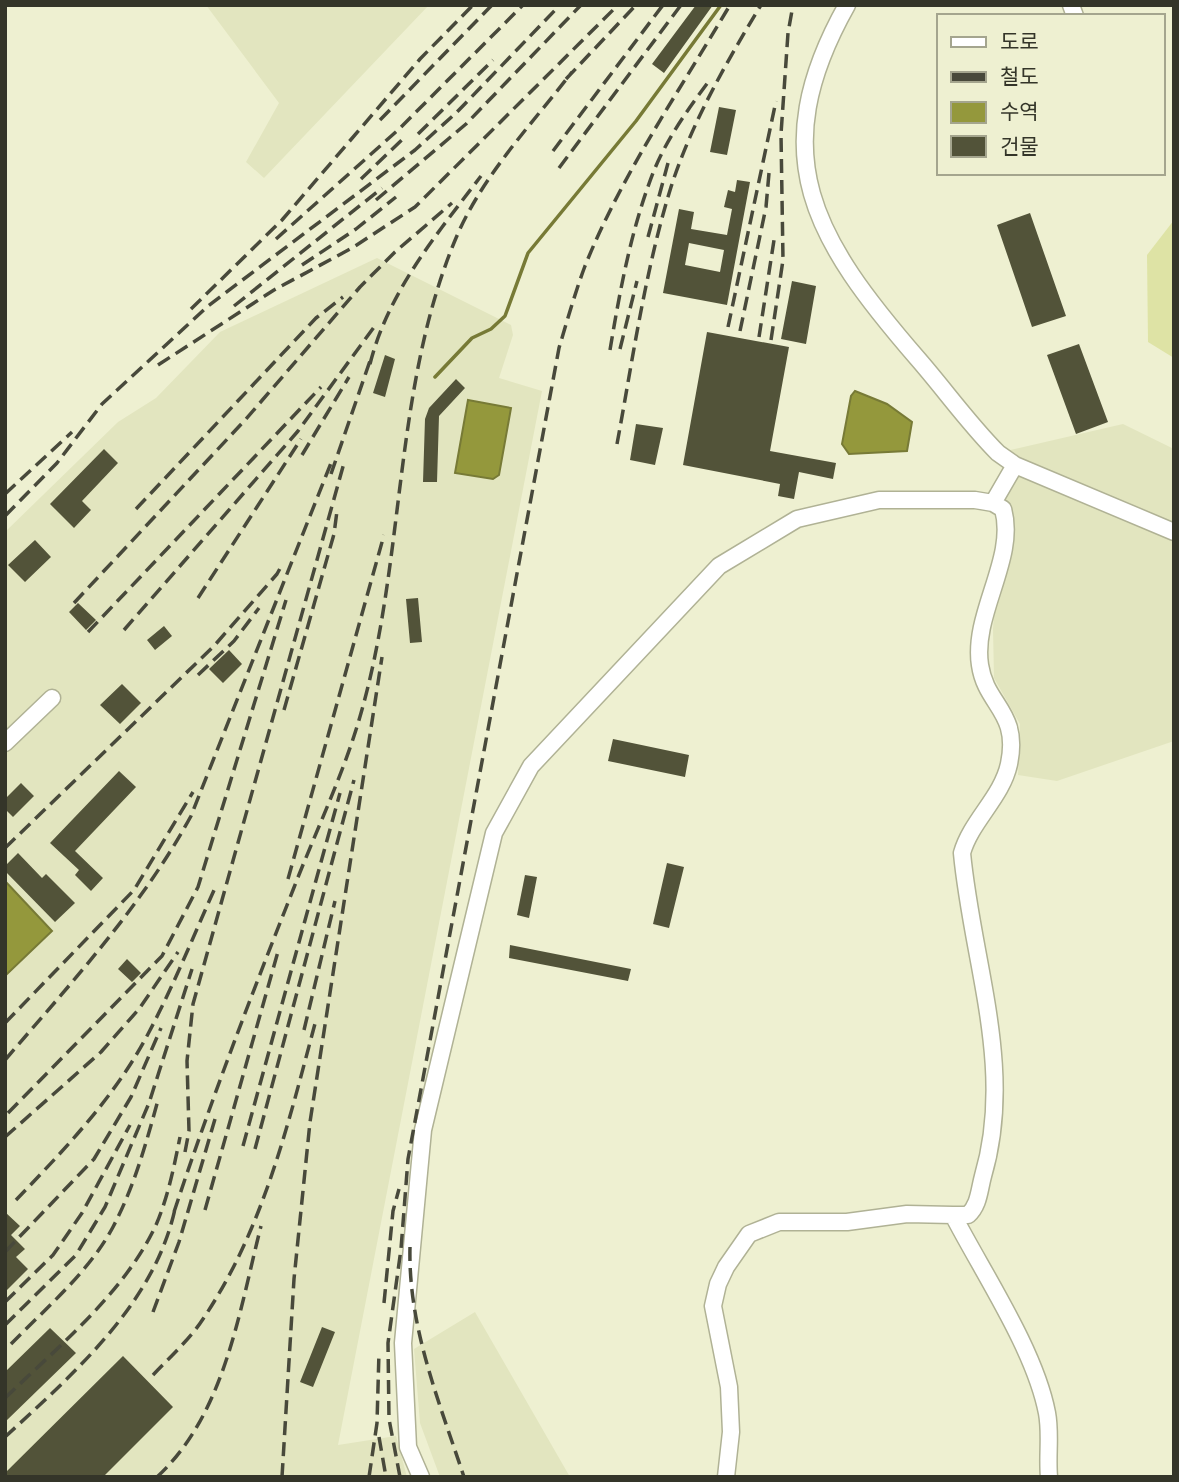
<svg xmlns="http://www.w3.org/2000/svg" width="1179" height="1482" font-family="'Noto Sans','Noto Sans KR',sans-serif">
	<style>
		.built { fill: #e2e5bf }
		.green { fill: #dee3a5 }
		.water { fill: #94983c; stroke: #777a36; stroke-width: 2 }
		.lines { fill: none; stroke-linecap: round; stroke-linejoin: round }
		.stream { stroke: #777a36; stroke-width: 3.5 }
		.building { fill: #525339; fill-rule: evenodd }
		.minor-casing { stroke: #b0b295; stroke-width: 19 }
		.minor { stroke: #fff; stroke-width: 16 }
		.rail { stroke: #48493b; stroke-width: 3.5; stroke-dasharray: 14 7; stroke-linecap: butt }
	</style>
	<rect width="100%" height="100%" fill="#eef0d1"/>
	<path class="built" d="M206 5H429L264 178 246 162 279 103Z
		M377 258 511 325 513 335 499 378 542 391 338 1445 396 1436 407 1477H5V532L118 422 156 398 220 332Z
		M1123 424 1174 449V741L1057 781 1018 775 1020 724 994 678 993 629 1006 451Z
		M475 1312 570 1477H440L420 1423 414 1349Z"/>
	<path class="green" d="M1174 220V358L1148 342 1147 255Z"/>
	<path class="water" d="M855 391 887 404 912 422 907 451 849 454 842 444 851 396Z
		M468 400 511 408 499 475 493 479 455 473Z
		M5 881 52 931 5 976Z"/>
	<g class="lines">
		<path class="stream" d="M435 377 472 338 491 329 505 316 528 253 636 121 721 5"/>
	</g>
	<path class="building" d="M696 5H713L664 73 652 64Z
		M719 107 736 110 727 155 710 152Z
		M737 180 750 182 727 305 663 293 679 209 694 212 691 229 727 235 732 209 724 207 728 190 735 192ZM689 243 724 250 720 272 685 265Z
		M1030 213 1066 316 1032 327 997 225Z
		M792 281 816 286 806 344 781 339Z
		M707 332 789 347 770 451 836 463 833 479 799 472 794 499 778 496 780 484 683 465Z
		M1079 344 1108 422 1076 434 1047 355Z
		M385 355 395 359 385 397 373 393Z
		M456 379 465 388 439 416 437 482H423L425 419 429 408Z
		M636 424 663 428 655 465 630 460Z
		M104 449 118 463 82 501 91 510 74 528 50 504Z
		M35 540 51 557 25 582 8 565Z
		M418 598 422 642 410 643 406 599Z
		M78 603 96 620 86 630 69 612Z
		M164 626 172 636 155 650 147 640Z
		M229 650 242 664 223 683 209 669Z
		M122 684 141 703 120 724 100 705Z
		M613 739 689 755 685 777 608 761Z
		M119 771 136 787 75 851 103 878 91 891 75 875 79 870 50 843Z
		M21 783 34 796 13 817 5 809V799Z
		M18 853 42 878 46 874 75 903 55 922 5 871V866Z
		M667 863 684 867 669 928 653 924Z
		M525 875 537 877 529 918 517 915Z
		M510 945 631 969 628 981 509 958Z
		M127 959 141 973 132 982 118 969Z
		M5 1212 20 1226 11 1235 25 1249 16 1257 28 1269 5 1292Z
		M322 1327 335 1332 313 1387 300 1382Z
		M50 1328 76 1353 5 1422V1372Z
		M123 1356 173 1407 103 1477H5V1473Z"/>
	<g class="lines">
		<defs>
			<path id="minor" d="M847 5C762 156 815 240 918 359 945 390 969 424 998 453L1015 465 1174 532
				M1071 5 1075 16
				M5 743 52 698
				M953 1215H968C979 1205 979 1191 983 1176 1015 1068 972 961 962 853 971 821 1002 797 1009 764 1020 711 986 706 980 665 972 614 1017 558 1003 509L993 503
				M421 1477 408 1447 403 1343 423 1130 494 833 531 766 719 566 797 519 879 500H975L993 503 1015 465
				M726 1477 731 1432 729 1387 713 1306 718 1284 726 1267 749 1234 779 1222H847L907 1214 953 1215C983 1273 1035 1350 1047 1413 1051 1434 1047 1455 1049 1477"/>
		</defs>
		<use href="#minor" class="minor-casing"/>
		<use href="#minor" class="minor"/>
		<path class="rail" d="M566 79 636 5
			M380 120 492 5
			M418 134 493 60
			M553 151 663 5
			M559 168 681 5
			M361 179 404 138
			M376 200 466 124 581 5
			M648 237 668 163
			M276 239 398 130 523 5
			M302 265 356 229 396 197
			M234 306 382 188
			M191 309 282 220 420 59 473 5
			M728 327 776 101
			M740 331 766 207 769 173
			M759 337 774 240
			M771 340 783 260 781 134 788 33 793 5
			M620 349 637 281
			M610 350C620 290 631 230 653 173 666 140 688 109 709 81
			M370 364C388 292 437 234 481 176
			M158 365 274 290 352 248 415 207 618 5
			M617 444C633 358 645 271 671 187 692 122 726 63 761 5
			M302 455 349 377
			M331 474 372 355
			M5 494 72 432
			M136 509 316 318 343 297
			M5 516 57 463 102 404 208 306 415 150 457 112 560 5
			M198 598 301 439
			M74 603 246 419 360 287 395 252 452 203
			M124 630 298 431 377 323
			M88 632 321 387
			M198 675 234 641 259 608
			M284 710 334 534 337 511
			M5 848 214 646 277 574 283 563
			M288 879 384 535
			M5 1023 134 890 193 792
			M304 1030 335 901
			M5 1060C72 982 142 906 191 816L331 463
			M8 1113 162 956 198 887 286 600
			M5 1137 101 1052 139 1009 178 952
			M243 1146 340 793
			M255 1149 354 780
			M185 1152 189 1131 187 1061 193 1004 344 463
			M16 1200C64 1150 115 1097 148 1034 173 987 193 937 215 888
			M205 1210 279 948
			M174 1212C210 1103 251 996 293 890 313 838 337 788 354 736 407 574 390 395 456 238 482 176 532 124 572 72
			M410 1247C408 1327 439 1401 464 1477
			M5 1252 94 1159 131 1097 161 1028
			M5 1302 53 1255 82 1213 130 1125
			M384 1303 393 1211 399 1189
			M153 1312 179 1242 215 1119
			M5 1325 76 1255 105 1207 149 1103 192 969
			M11 1344C46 1308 89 1272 113 1227 134 1187 146 1144 158 1100
			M153 1375C170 1357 190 1339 203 1319 264 1228 288 1124 316 1020
			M5 1398C58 1347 125 1292 156 1225 168 1197 174 1167 180 1137
			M5 1437C74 1373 157 1302 176 1204
			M379 1437 386 1477
			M157 1477C225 1414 239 1312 261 1226
			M282 1477 294 1279 310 1122 382 657
			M369 1477 377 1423 379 1352
			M400 1477 389 1419 388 1343 401 1249 408 1159 559 348C567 321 575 293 585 266 622 174 680 90 730 5"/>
	</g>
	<rect width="1179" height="1482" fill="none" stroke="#343529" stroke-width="14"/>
	<rect x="937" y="14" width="228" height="161" fill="#eef0d1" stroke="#a4a58e" stroke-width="2"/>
	<rect x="951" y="37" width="35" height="10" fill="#ffffff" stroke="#a4a58e" stroke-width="2"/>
	<text x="1000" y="49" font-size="21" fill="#343529">도로</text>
	<rect x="951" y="72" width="35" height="10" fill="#48493b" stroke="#a4a58e" stroke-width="2"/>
	<text x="1000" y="84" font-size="21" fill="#343529">철도</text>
	<rect x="951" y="102" width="35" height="21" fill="#94983c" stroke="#a4a58e" stroke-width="2"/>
	<text x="1000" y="119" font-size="21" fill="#343529">수역</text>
	<rect x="951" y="136" width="35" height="21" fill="#525339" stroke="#a4a58e" stroke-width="2"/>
	<text x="1000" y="154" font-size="21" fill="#343529">건물</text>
</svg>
